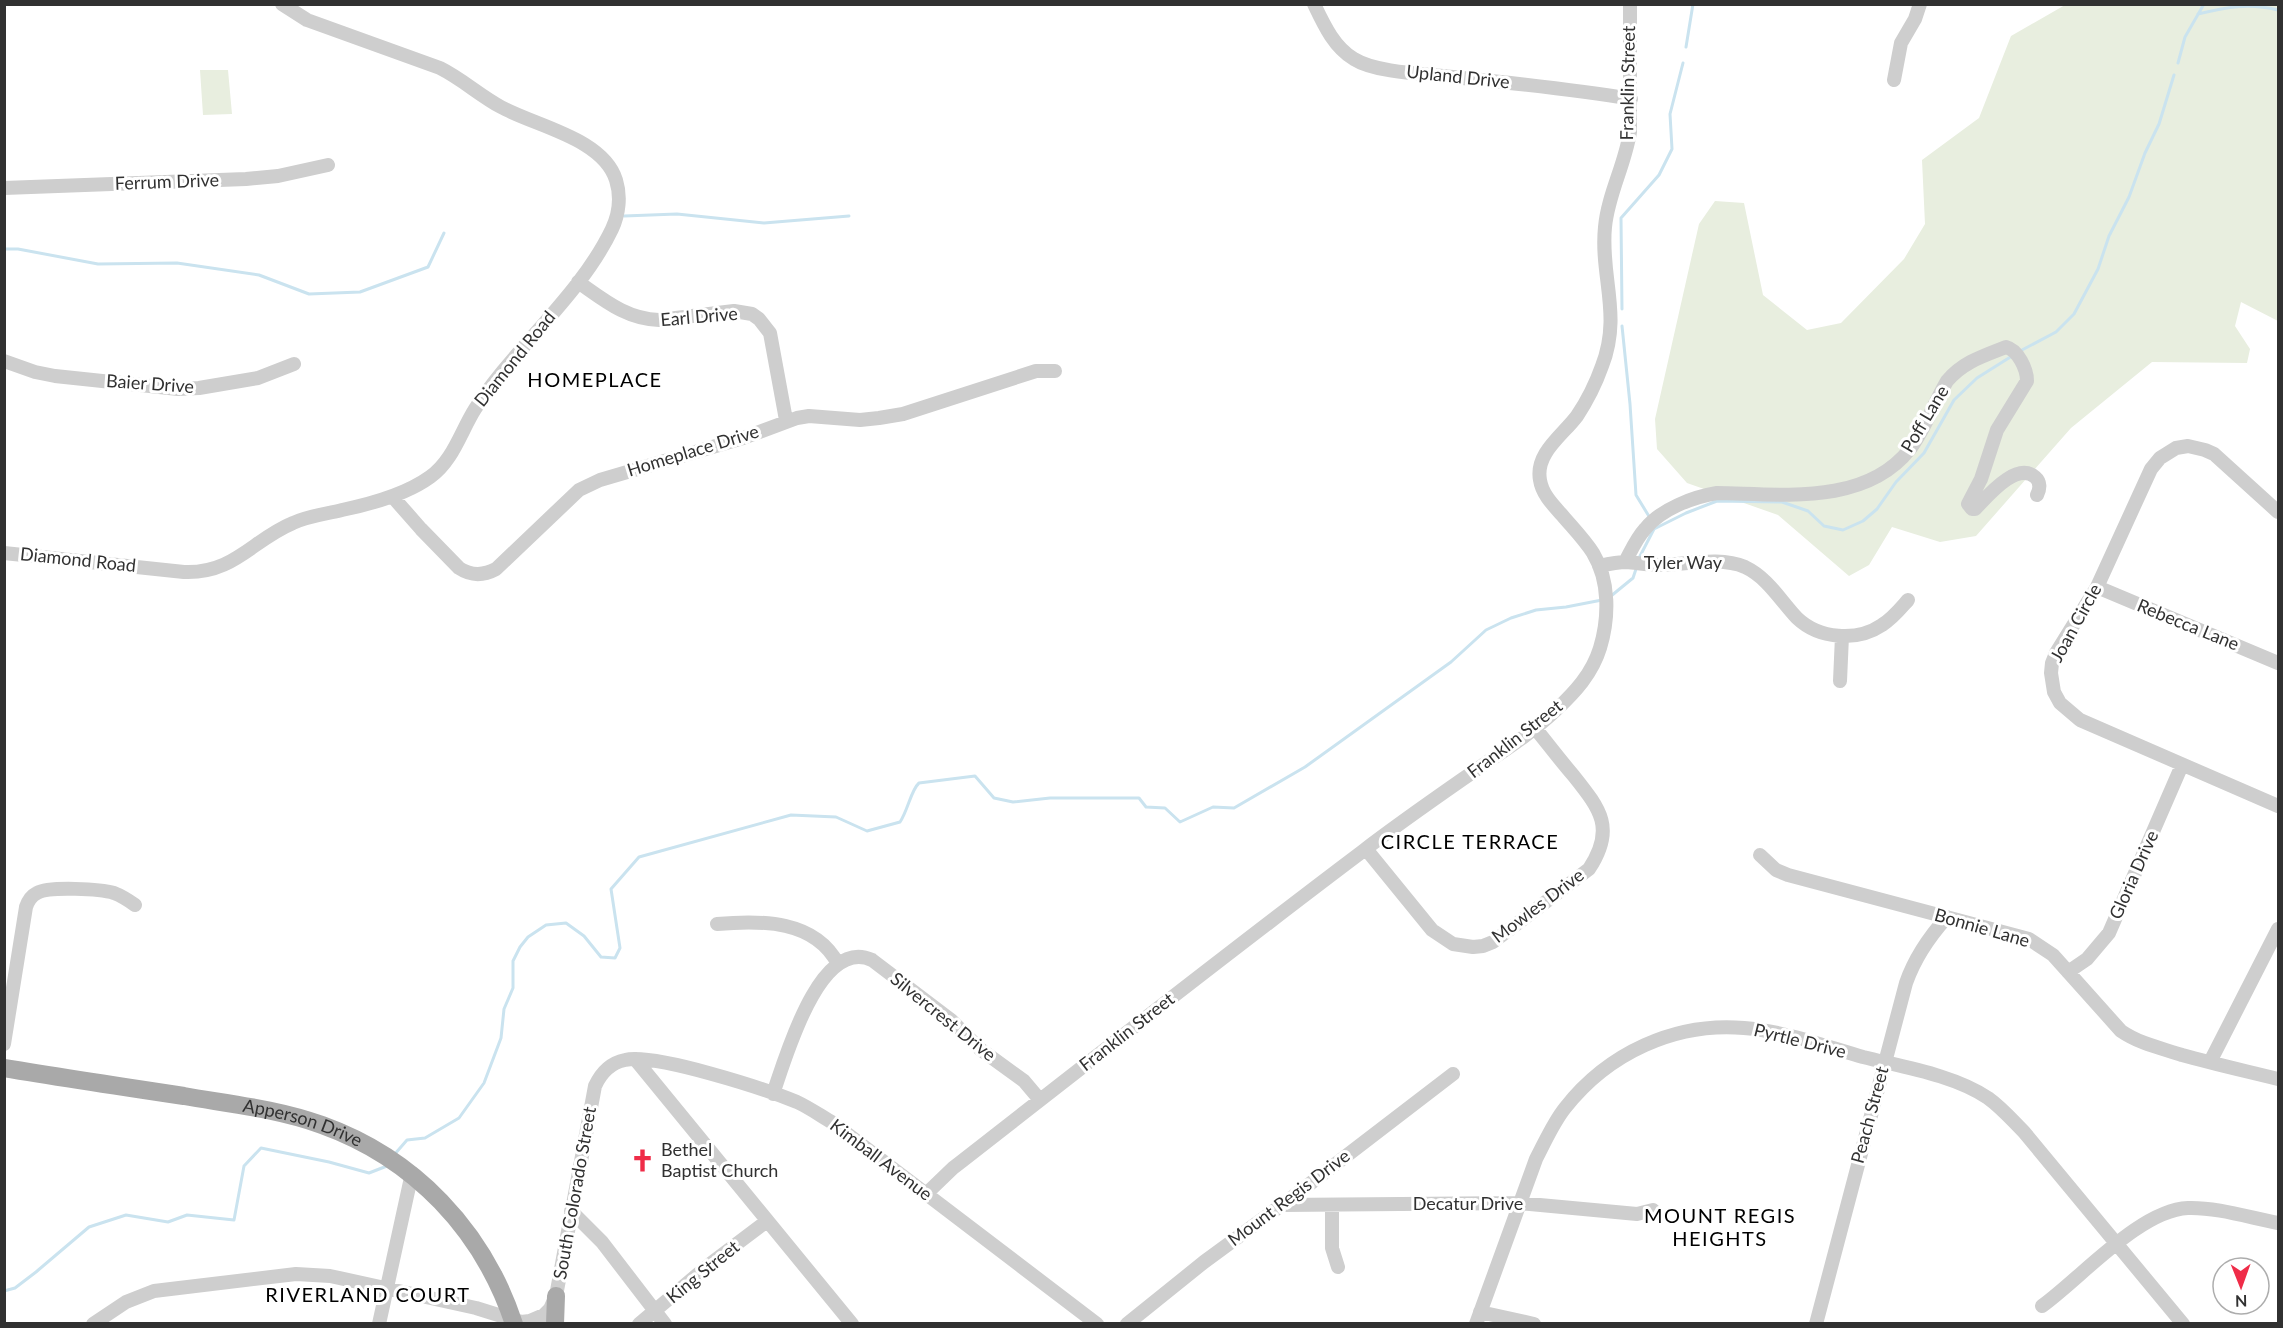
<svg xmlns="http://www.w3.org/2000/svg" width="2283" height="1328" font-family="Lato,sans-serif">
	<style>
		.green { fill: #e8eedf }
		.lines { fill: none; stroke-linecap: round; stroke-linejoin: round }
		.stream { stroke: #cae3ef; stroke-width: 3 }
		.minor { stroke: #cecece; stroke-width: 14 }
		.major { stroke: #a9a9a9; stroke-width: 18 }
		.labels { text-anchor: middle; stroke-width: 6; stroke-linejoin: round; paint-order: stroke }
		.street-label { font-size: 18px; fill: #313131; stroke: #fff }
		.poi-label { font-size: 18px; fill: #313131; stroke: #fff; text-anchor: start }
		.neighbourhood-label { font-size: 20px; letter-spacing: 1.5px; fill: #000; stroke: #fff }
	</style>
	<rect width="100%" height="100%" fill="#fff"/>
	<path class="green" d="M2065 5H2278V321L2241 302 2235 326 2250 349 2247 363 2152 362 2071 428 1976 536 1940 542 1892 527 1869 565 1849 576 1778 515 1687 483 1657 449 1655 419 1699 224 1715 201 1744 203 1763 295 1807 330 1841 323 1904 259 1925 224 1922 160 1979 118 2011 36Z
		M200 70H228L232 114 203 115Z"/>
	<g class="lines">
		<path class="stream" d="M2198 14C2228 7 2248 3 2278 10
			M1686 47 1693 4
			M2178 63 2185 37 2204 4
			M624 216 677 214 764 223 849 216
			M4 249H18L98 264 177 263 259 275 309 294 360 292 428 267 444 233
			M1622 309 1621 218 1659 175 1672 149 1670 114 1683 63
			M1622 326 1630 404 1636 495 1650 518
			M2022 350 2056 332 2074 314 2098 269 2109 236 2129 197 2145 153 2159 124 2174 75
			M1638 560 1654 529 1686 513 1717 501 1782 502 1808 511 1824 526 1843 530 1863 521 1877 509 1896 482 1924 453 1954 400 1977 378 2012 356
			M1611 596 1633 578 1637 566
			M394 1155 407 1140 425 1138 459 1118 484 1083 501 1038 504 1009 513 988V961L520 947 528 937 546 925 566 923 584 936 601 957 615 958 620 948 611 889 639 857 791 815 836 817 867 831 900 822C908 810 911 790 919 783L975 776 994 798 1013 802 1050 798H1139L1146 807 1165 808 1180 822 1213 807 1234 808 1305 767 1451 662 1486 630 1511 618 1536 610 1566 607 1602 600
			M4 1291 15 1288 36 1272 89 1227 126 1215 168 1222 187 1215 234 1220 244 1166 261 1148 329 1162 369 1173 387 1166"/>
		<path class="minor" d="M1314 4C1324 25 1334 47 1354 59 1376 73 1427 74 1453 77 1513 83 1572 89 1631 99
			M1894 80 1901 43 1915 19 1920 4
			M4 188 246 179 278 176 328 165
			M578 282C604 300 626 319 659 320L734 311 752 314 759 319 770 333 786 420
			M4 361 35 372 55 376 178 389 199 388 258 378 294 364
			M392 496 421 529 459 568C471 576 483 576 496 569L579 490 600 480 743 438 797 418 809 416 860 420 879 418 903 414 1036 371H1055
			M2278 512 2214 454 2205 450 2188 446 2176 448 2160 458 2151 469 2097 587 2056 653 2052 663 2051 673 2054 692 2060 703 2080 720 2278 806
			M4 553 184 572C234 574 252 540 293 523 308 516 326 514 342 510 371 504 405 495 430 477 453 461 461 431 475 409 515 347 580 296 612 229 619 214 621 196 616 180 603 138 535 126 501 107 479 95 462 79 440 68L307 20 282 4
			M1625 562C1631 551 1636 539 1645 529 1661 509 1693 497 1717 493 1782 494 1865 506 1910 449 1925 429 1934 403 1947 381 1963 362 1983 356 2006 347 2018 350 2027 369 2027 381L1997 430 1981 479 1968 504 1972 509H1975C1987 497 2016 461 2035 477 2041 482 2040 489 2037 495
			M1599 566C1608 564 1618 562 1627 562 1638 563 1648 565 1659 565 1686 565 1719 556 1745 567 1768 578 1780 600 1797 618 1819 639 1857 642 1882 625 1893 618 1900 609 1908 600
			M2097 587 2278 663
			M1840 681 1842 636
			M1366 849 1432 930 1453 944 1473 947 1483 946 1493 942 1589 869C1616 828 1600 809 1573 775 1560 760 1548 744 1535 728
			M1760 855 1776 870 1788 875 2029 939 2053 955 2121 1031C2140 1044 2161 1048 2182 1055 2214 1064 2246 1071 2278 1079
			M717 924C762 920 815 920 838 964
			M2068 972 2087 959 2109 933 2182 765
			M4 1044 26 907C28 901 31 896 37 893 49 886 101 889 114 893 122 896 128 900 135 905
			M635 1059 852 1324
			M2210 1062 2278 929
			M773 1094C785 1060 819 936 872 960L951 1020 980 1049 1024 1081 1040 1100
			M926 1194 953 1168C1089 1062 1225 955 1363 851 1402 821 1443 793 1483 765 1508 748 1534 731 1556 710 1575 692 1592 674 1600 648 1609 618 1610 581 1593 553 1584 539 1572 527 1562 515 1553 505 1542 494 1540 480 1535 453 1563 435 1577 416 1587 401 1596 383 1602 366 1622 315 1600 276 1605 227 1608 194 1625 165 1630 132V4
			M1282 1205 1519 1203 1637 1214 1653 1210
			M1332 1205V1248L1338 1267
			M571 1211 602 1242 665 1324
			M2042 1306C2082 1277 2140 1210 2188 1208 2216 1207 2251 1218 2278 1223
			M1480 1312 1534 1324
			M93 1324 126 1302 154 1291 296 1274 330 1276 385 1288 476 1308 521 1322 530 1321 544 1315 550 1309 556 1296 595 1086C601 1073 610 1063 625 1060 655 1053 765 1089 797 1102 810 1108 821 1116 833 1123L1097 1324
			M379 1324 412 1173
			M639 1324 710 1264 767 1221
			M1127 1324 1204 1262 1294 1196 1453 1074
			M1476 1324 1536 1159C1545 1142 1553 1123 1565 1108 1608 1053 1675 1022 1744 1028 1784 1031 1825 1046 1863 1057 1903 1067 1954 1075 1988 1098 2002 1108 2012 1120 2024 1132L2183 1324
			M1816 1324 1906 983C1915 957 1929 937 1947 917"/>
		<g class="major">
			<path id="s1" d="M4 1068C64 1078 124 1087 184 1096 230 1104 278 1109 322 1125 414 1158 483 1230 514 1324"/>
			<path d="M555 1324 556 1296"/>
		</g>
	</g>
	<defs>
		<symbol id="church-bare" viewBox="-9 -9 18 18"><path d="M-1.2-6h2.4v3.5h3.3v2.4h-3.3V6h-2.4V-.1h-3.3v-2.4h3.3Z" fill="#ef2c48" stroke="#fff" stroke-width="2.5" paint-order="stroke"/></symbol>
	</defs>
	<g fill-rule="evenodd">
		<use href="#church-bare" x="626" y="1144" width="33" height="33"/>
	</g>
	<g class="labels">
		<g class="street-label">
			<text transform="translate(1458 77) rotate(6)" y="6">Upland Drive</text>
			<text transform="translate(1628 83) rotate(-89)" y="6">Franklin Street</text>
			<text transform="translate(167 182) rotate(-2)" y="6">Ferrum Drive</text>
			<text transform="translate(699 317) rotate(-5)" y="6">Earl Drive</text>
			<text transform="translate(515 359) rotate(-51)" y="6">Diamond Road</text>
			<text transform="translate(150 384) rotate(4)" y="6">Baier Drive</text>
			<text transform="translate(1925 419) rotate(-59)" y="6">Poff Lane</text>
			<text transform="translate(693 451) rotate(-17)" y="6">Homeplace Drive</text>
			<text transform="translate(78 560) rotate(6)" y="6">Diamond Road</text>
			<text x="1683" y="569">Tyler Way</text>
			<text transform="translate(2076 623) rotate(-61)" y="6">Joan Circle</text>
			<text transform="translate(2188 625) rotate(22)" y="6">Rebecca Lane</text>
			<text transform="translate(1515 739) rotate(-38)" y="6">Franklin Street</text>
			<text transform="translate(2134 875) rotate(-66)" y="6">Gloria Drive</text>
			<text transform="translate(1538 906) rotate(-37)" y="6">Mowles Drive</text>
			<text transform="translate(1982 928) rotate(16)" y="6">Bonnie Lane</text>
			<text transform="translate(943 1017) rotate(39)" y="6">Silvercrest Drive</text>
			<text transform="translate(1127 1032) rotate(-38)" y="6">Franklin Street</text>
			<text transform="translate(1800 1041) rotate(14)" y="6">Pyrtle Drive</text>
			<text transform="translate(1870 1115) rotate(-75)" y="6">Peach Street</text>
			<text dy="6" stroke="none"><textPath href="#s1" startOffset="304">Apperson Drive</textPath></text>
			<text transform="translate(881 1160) rotate(37)" y="6">Kimball Avenue</text>
			<text transform="translate(575 1193) rotate(-80)" y="6">South Colorado Street</text>
			<text transform="translate(1289 1198) rotate(-37)" y="6">Mount Regis Drive</text>
			<text x="1468" y="1210">Decatur Drive</text>
			<text transform="translate(703 1272) rotate(-39)" y="6">King Street</text>
		</g>
		<g class="poi-label">
			<text x="661" y="1156">Bethel<tspan x="661" dy="21">Baptist Church</tspan></text>
		</g>
		<g class="neighbourhood-label">
			<text x="595" y="387">HOMEPLACE</text>
			<text x="1470" y="849">CIRCLE TERRACE</text>
			<text x="1720" y="1223">MOUNT REGIS<tspan x="1720" dy="23">HEIGHTS</tspan></text>
			<text x="368" y="1302">RIVERLAND COURT</text>
		</g>
	</g>
	<rect width="2283" height="1328" fill="none" stroke="#313131" stroke-width="12"/>
	<g transform="translate(2241 1286) rotate(179)"><circle r="28" fill="#ffffff" stroke="#adadad" stroke-width="1.5"/>
	<path d="M0-4.5L10 22L0 15L-10 22Z" fill="#ef2c48"/>
	<text y="-9" font-size="16" font-weight="bold" text-anchor="middle" fill="#313131">N</text>
	</g>
</svg>
